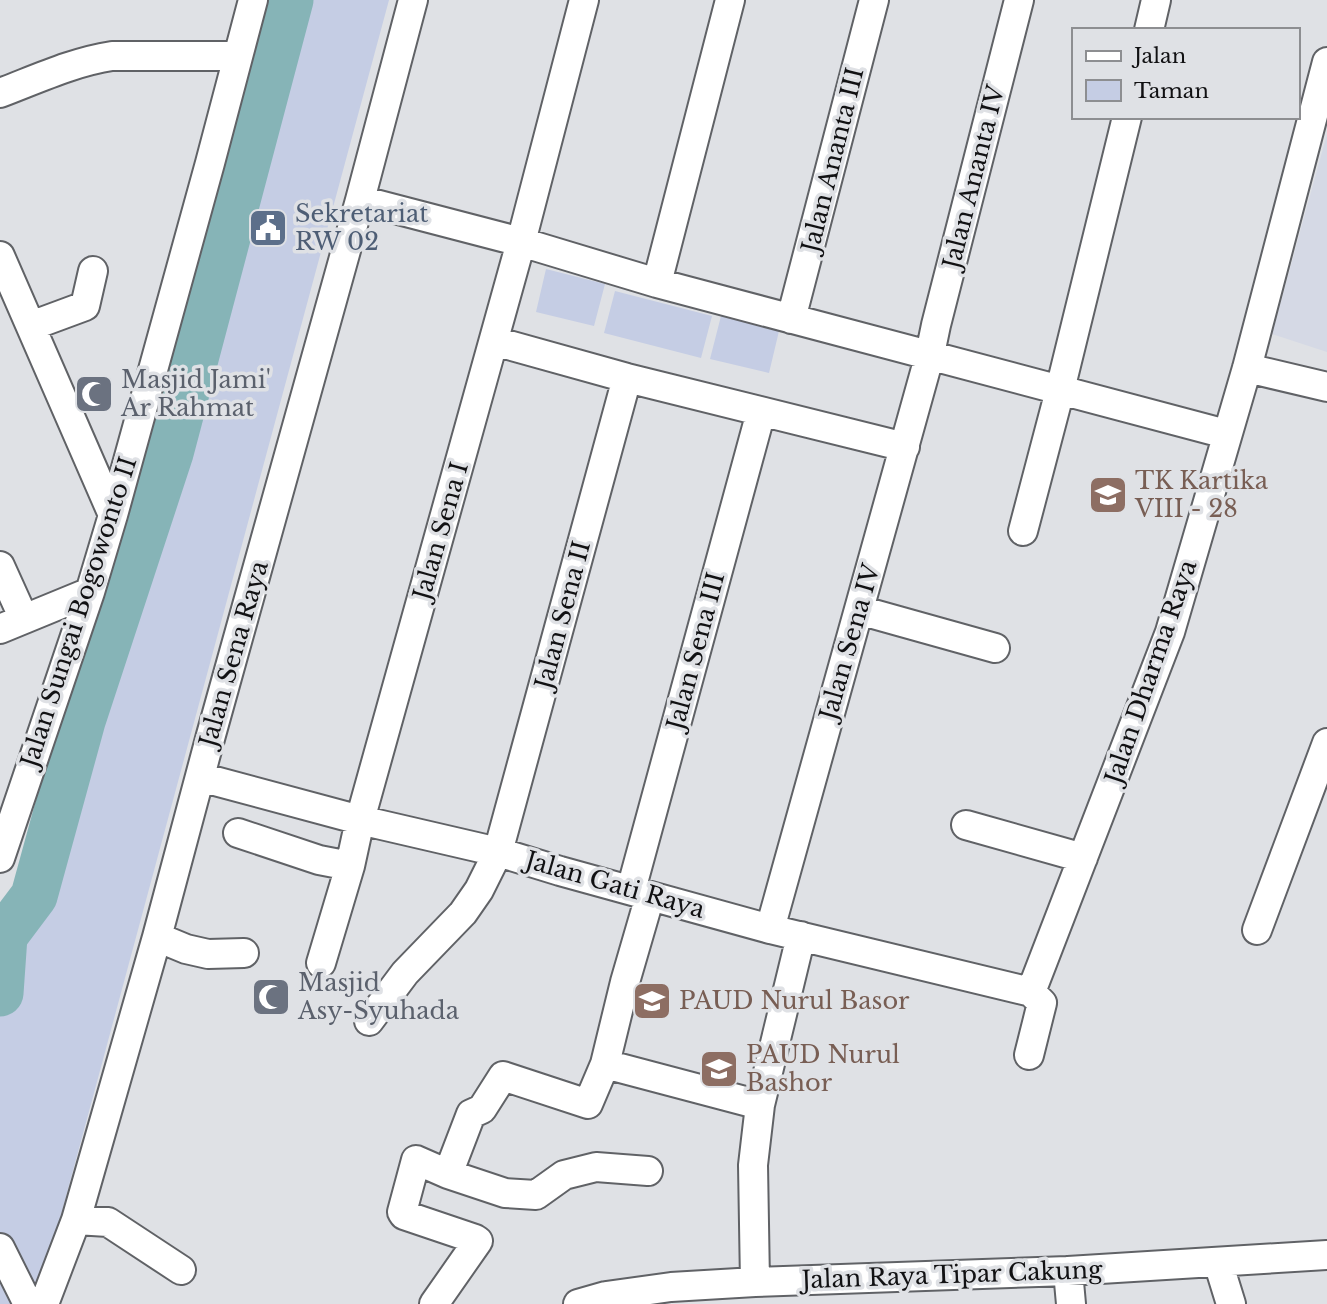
<svg xmlns="http://www.w3.org/2000/svg" width="1327" height="1304" font-family="'Libre Baskerville',serif">
	<style>
		.built { fill: #d5d9e5 }
		.green { fill: #c5cde4 }
		.lines { fill: none; stroke-linecap: round; stroke-linejoin: round }
		.river { stroke: #86b4b7; stroke-width: 47 }
		.minor-casing { stroke: #606266; stroke-width: 32 }
		.minor { stroke: #fff; stroke-width: 28 }
		.labels { text-anchor: middle; stroke-width: 7; stroke-linejoin: round; paint-order: stroke }
		.street-label { font-size: 24px; fill: #111113; stroke: #dfe1e5 }
		.service-label { font-size: 24px; fill: #4e5e75; stroke: #dfe1e5; text-anchor: start }
		.worship-label { font-size: 24px; fill: #5b616d; stroke: #dfe1e5; text-anchor: start }
		.education-label { font-size: 24px; fill: #785e54; stroke: #dfe1e5; text-anchor: start }
	</style>
	<rect width="100%" height="100%" fill="#dfe1e5"/>
	<path class="built" d="M1327 134V352L1272 334Z"/>
	<path class="green" d="M262 0H389L37 1304H0V955L101 602Z
		M546 269 605 284 594 326 536 312Z
		M615 291 712 316 701 358 604 333Z
		M721 316 779 331 769 373 710 359Z"/>
	<g class="lines">
		<path class="river" d="M0 993 4 936 34 896 82 721 170 453 290 0"/>
		<defs>
			<path id="minor" d="M1149 30 1156 0
				M0 93C37 79 73 62 112 56H238
				M360 200 521 242 657 283 1226 434
				M0 256 113 515
				M657 283 730 0
				M791 319 874 0
				M31 326 85 306 93 271
				M494 341 627 378 905 447
				M1247 368 1327 387
				M1023 531 1058 398 1127 117
				M0 566 24 619
				M859 610 995 648
				M0 629 90 592
				M200 777 360 820 498 852 560 871 770 929 1031 992
				M966 825 1083 858
				M238 833 319 860 350 866
				M0 858 90 592 113 515 210 163 253 0
				M631 890 761 412
				M770 929 930 354 936 325 1019 0
				M1257 930 1327 743
				M157 937 186 949 208 954 244 953
				M321 963 350 866 360 820 521 242 584 0
				M1031 992 1170 632 1247 368 1327 62
				M369 1021 405 973 463 913 479 890 498 852 627 378
				M1029 1055 1042 1003 1031 992
				M605 1064 625 982 650 896
				M448 1174 471 1114 482 1109 503 1076 588 1104 605 1064 760 1105
				M76 1220 108 1222 181 1270
				M0 1248 28 1304
				M1218 1262 1231 1304
				M1068 1271 1071 1304
				M755 1282 753 1165 760 1105 801 936
				M44 1304 76 1220 157 937 211 735 360 200 413 0
				M434 1304 478 1241 475 1239 404 1215 402 1212 416 1160 448 1174 505 1193 536 1195 564 1175 596 1167 648 1171
				M578 1304 606 1296 671 1287 755 1282 1068 1271 1327 1255"/>
		</defs>
		<use href="#minor" class="minor-casing"/>
		<use href="#minor" class="minor"/>
	</g>
	<defs>
		<symbol id="civic-square" viewBox="-11 -11 22 22"><rect x="-9" y="-9" width="18" height="18" rx="4" fill="#5c6f8a" stroke="#dfe1e5"/><path d="M-.6-6.5H3V-4.5H.6V-3L4-1V1h2V6H-6V1h2V-1L-.6-3ZM-1.2 2.5V6h2.4V2.5Z" fill="#fff"/></symbol>
		<symbol id="mosque-square" viewBox="-11 -11 22 22"><rect x="-9" y="-9" width="18" height="18" rx="4" fill="#6b7280" stroke="#dfe1e5"/><path d="M3.5-4.9A6 6 0 1 0 3.5 4.9A5 5 0 1 1 3.5-4.9Z" fill="#fff"/></symbol>
		<symbol id="school-square" viewBox="-11 -11 22 22"><rect x="-9" y="-9" width="18" height="18" rx="4" fill="#8d6e63" stroke="#dfe1e5"/><path d="M0-5L7-2L0 1L-7-2ZM-4 1L0 2.5L4 1V4Q0 6-4 4Z" fill="#fff"/></symbol>
	</defs>
	<g fill-rule="evenodd">
		<use href="#civic-square" x="246" y="206" width="44" height="44"/>
		<use href="#mosque-square" x="72" y="372" width="44" height="44"/>
		<use href="#school-square" x="1086" y="473" width="44" height="44"/>
		<use href="#mosque-square" x="249" y="975" width="44" height="44"/>
		<use href="#school-square" x="630" y="979" width="44" height="44"/>
		<use href="#school-square" x="697" y="1047" width="44" height="44"/>
	</g>
	<g class="labels">
		<g class="street-label">
			<text transform="translate(833 160) rotate(-76)" y="8">Jalan Ananta III</text>
			<text transform="translate(974 177) rotate(-76)" y="8">Jalan Ananta IV</text>
			<text transform="translate(441 531) rotate(-74)" y="8">Jalan Sena I</text>
			<text transform="translate(79 612) rotate(-72)" y="8">Jalan Sungai Bogowonto II</text>
			<text transform="translate(563 615) rotate(-75)" y="8">Jalan Sena II</text>
			<text transform="translate(850 642) rotate(-74)" y="8">Jalan Sena IV</text>
			<text transform="translate(696 651) rotate(-75)" y="8">Jalan Sena III</text>
			<text transform="translate(234 654) rotate(-74)" y="8">Jalan Sena Raya</text>
			<text transform="translate(1151 672) rotate(-71)" y="8">Jalan Dharma Raya</text>
			<text transform="translate(615 885) rotate(16)" y="8">Jalan Gati Raya</text>
			<text transform="translate(952 1275) rotate(-2)" y="8">Jalan Raya Tipar Cakung</text>
		</g>
		<g class="service-label">
			<text x="295" y="222">Sekretariat<tspan x="295" dy="28">RW 02</tspan></text>
		</g>
		<g class="worship-label">
			<text x="121" y="388">Masjid Jami'<tspan x="121" dy="28">Ar Rahmat</tspan></text>
			<text x="298" y="991">Masjid<tspan x="298" dy="28">Asy-Syuhada</tspan></text>
		</g>
		<g class="education-label">
			<text x="1135" y="489">TK Kartika<tspan x="1135" dy="28">VIII - 28</tspan></text>
			<text x="679" y="1009">PAUD Nurul Basor</text>
			<text x="746" y="1063">PAUD Nurul<tspan x="746" dy="28">Bashor</tspan></text>
		</g>
	</g>
	<rect x="1072" y="28" width="228" height="91" fill="#dfe1e5" stroke="#8d8e91" stroke-width="2"/>
	<rect x="1086" y="51" width="35" height="10" fill="#ffffff" stroke="#8d8e91" stroke-width="2"/>
	<text x="1134" y="63" font-size="21" fill="#111113">Jalan</text>
	<rect x="1086" y="80" width="35" height="21" fill="#c5cde4" stroke="#8d8e91" stroke-width="2"/>
	<text x="1134" y="98" font-size="21" fill="#111113">Taman</text>
</svg>
